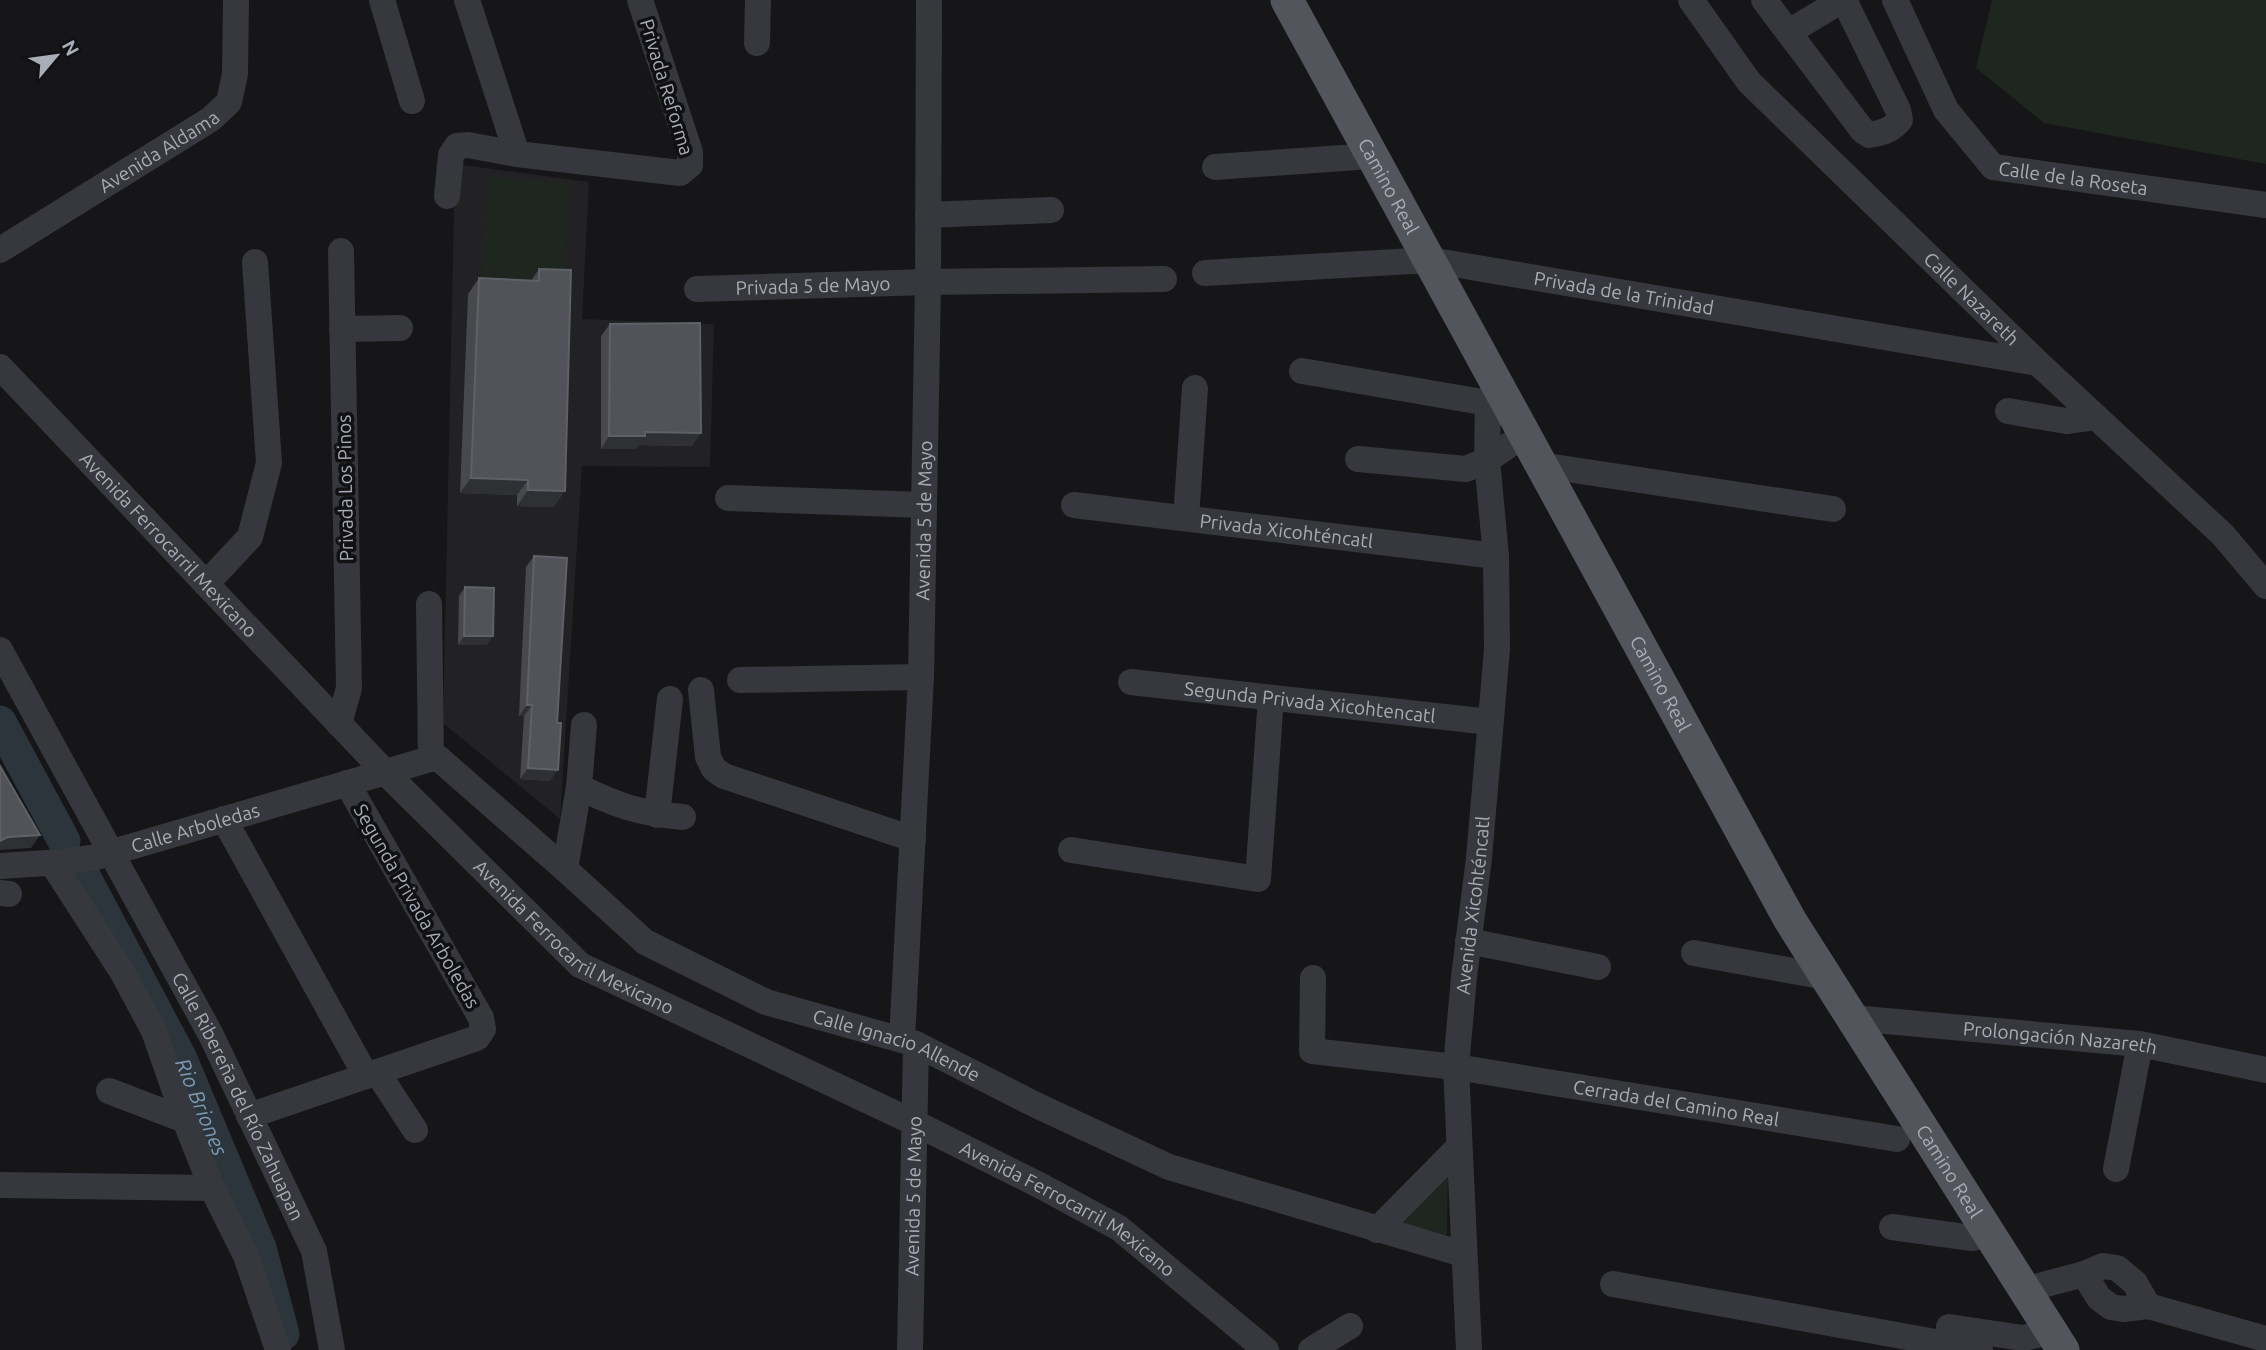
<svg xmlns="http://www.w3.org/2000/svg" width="2266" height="1350" font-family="Ubuntu,sans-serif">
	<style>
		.built { fill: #222225 }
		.green { fill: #1e261f }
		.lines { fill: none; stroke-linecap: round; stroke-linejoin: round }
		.river { stroke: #2c353c; stroke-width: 33 }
		.minor { stroke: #37383d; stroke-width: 26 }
		.major { stroke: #53555c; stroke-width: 33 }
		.wall { fill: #47494d }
		.shaded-wall { fill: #2f3033 }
		.building { fill: #525359; stroke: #5f6168; stroke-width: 2 }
		.labels { text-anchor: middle; stroke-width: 7; stroke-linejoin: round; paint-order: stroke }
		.street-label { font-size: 19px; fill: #a8adb8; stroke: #111113 }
		.water-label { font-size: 21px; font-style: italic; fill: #7f9bb3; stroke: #111113 }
	</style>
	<rect width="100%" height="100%" fill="#161618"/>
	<path class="built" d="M455 164 589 182 582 319 714 324 710 467 582 466 560 819 443 723Z"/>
	<path class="green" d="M1992 0H2266V164L2044 123 1976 68Z
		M488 177 570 183 563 283 482 277Z
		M1448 1168 1447 1235 1393 1222Z"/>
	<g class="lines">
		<g class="river">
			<path d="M0 722 64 841"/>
			<path id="s1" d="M85 878 181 1059 260 1248 283 1334"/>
		</g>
		<g class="minor">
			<path d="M382 0 412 101"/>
			<path d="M467 0 517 154"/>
			<path id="s2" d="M1691 0 1749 82 2038 363 2223 535 2266 586"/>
			<path d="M1764 0 1863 131 1869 135C1882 133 1892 130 1900 120L1898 110 1844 0"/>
			<path id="s3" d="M1895 0 1946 110 1993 167 2266 205"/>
			<path d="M1789 32 1842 0"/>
			<path d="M757 43 758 0"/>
			<path d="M1215 167 1371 156"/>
			<path d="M447 196 451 155 457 146 468 145 517 154 680 173 690 165V152L640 0"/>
			<path d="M928 215 1051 210"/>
			<path id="s4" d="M0 250 211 119 229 102 235 74 236 0"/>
			<path id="s5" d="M1205 273 1430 260 2038 363"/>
			<path id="s6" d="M697 289 928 282 1164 279"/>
			<path d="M342 329 400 328"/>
			<path id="s7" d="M0 367 385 772 580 965 913 1122 1041 1186 1119 1228 1266 1350"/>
			<path d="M1302 371 1488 403"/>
			<path d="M2008 411 2066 421 2096 417"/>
			<path d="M1358 459 1466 469 1487 460 1524 435"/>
			<path d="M1540 465 1833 509"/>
			<path d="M728 498 923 505"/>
			<path id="s8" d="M1074 505 1496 556"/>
			<path d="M1186 518 1195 388"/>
			<path d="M206 584 250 537 269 463 255 262"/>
			<path d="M429 604 431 759"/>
			<path id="s9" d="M0 650 211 1035 314 1251 332 1350"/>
			<path d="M740 680 921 677"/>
			<path id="s10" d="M1131 682 1490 722"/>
			<path d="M701 690 708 757 714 769 724 776 913 839"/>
			<path d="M339 724 349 688 341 251"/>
			<path d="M579 787C616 805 641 814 683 817"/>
			<path d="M657 815 670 699"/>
			<path d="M224 819 366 1076"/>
			<path d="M1071 850 1258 879 1271 698"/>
			<path d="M52 863 123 973 154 1031 185 1120 212 1188 246 1256 278 1350"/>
			<path id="s11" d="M0 866 63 862 96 857 437 757 565 869 645 942 766 1002 916 1044 1036 1105 1169 1167 1463 1254"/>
			<path d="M565 869 579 787 584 725"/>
			<path d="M0 893 9 894"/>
			<path d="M1468 941 1598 967"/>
			<path d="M1694 953 1826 977"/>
			<path id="s12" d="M1313 978 1312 1051 1456 1067 1897 1139"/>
			<path id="s13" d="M1853 1018 2140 1044 2266 1070"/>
			<path id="s14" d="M902 1040 921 677 928 282 929 0"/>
			<path d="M377 1072 415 1130"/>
			<path d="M109 1091 185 1120"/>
			<path d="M249 1116 477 1038 483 1029 481 1018 347 783"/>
			<path d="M2116 1169 2140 1044"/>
			<path d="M0 1185 212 1188"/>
			<path d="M1892 1227 1972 1238 1990 1235"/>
			<path d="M1377 1230 1458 1148"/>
			<path d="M2084 1274 2099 1298 2111 1307 2123 1309 2148 1306 2266 1339"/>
			<path d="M1613 1284 1980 1350"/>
			<path d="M2024 1290 2084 1274 2103 1266 2117 1268 2135 1283 2148 1306"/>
			<path d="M1949 1327 2023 1338 2051 1332"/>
			<path id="s15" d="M910 1350 916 1044"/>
			<path d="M1311 1350 1350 1326"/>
			<path id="s16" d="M1469 1350 1456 1067 1464 977 1479 858 1497 649 1496 556 1487 460 1488 403 1496 385"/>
		</g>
		<path class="major" id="s17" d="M1287 0 1790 920 2063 1350"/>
	</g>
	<path class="wall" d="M539 269 554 507 517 506V495L460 493 468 294 479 278 531 281Z
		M610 324 692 446 639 445 636 449H601V336Z
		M534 556 550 781 520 779 524 716H519L526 567Z
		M465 587 487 645H458L459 596Z"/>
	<path class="shaded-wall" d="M645 432 701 433 692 446 639 445 636 449H601L609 436Z
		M471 478 528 480 517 495 460 493Z
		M528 490 565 491 554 507 517 506Z
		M464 636H493L487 645H458Z
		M527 705H532L524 716H519Z
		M528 768 558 770 550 781 520 779Z
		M40 835 31 848 0 850V841L8 837Z"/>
	<path class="building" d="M539 269 571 270 565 491 528 490V480L471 478 479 278 539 281Z
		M700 323 701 433 645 432V436H609L610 324Z
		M534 556 567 558 557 723H561L558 770 528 768 532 705H527Z
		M465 587 494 588 493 636H464Z
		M0 766 40 835 8 837 0 841Z"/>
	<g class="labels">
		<g class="street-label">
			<text transform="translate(667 87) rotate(73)" y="7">Privada Reforma</text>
			<text dy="7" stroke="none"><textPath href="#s4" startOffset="187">Avenida Aldama</textPath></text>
			<text dy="7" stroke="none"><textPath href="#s3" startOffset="276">Calle de la Roseta</textPath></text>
			<text dy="7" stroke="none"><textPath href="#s17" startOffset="212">Camino Real</textPath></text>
			<text dy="7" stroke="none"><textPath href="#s6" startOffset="116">Privada 5 de Mayo</textPath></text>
			<text dy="7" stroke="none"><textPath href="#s5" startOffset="422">Privada de la Trinidad</textPath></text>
			<text dy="7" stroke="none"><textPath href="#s2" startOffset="411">Calle Nazareth</textPath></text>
			<text transform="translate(345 488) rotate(-91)" y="7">Privada Los Pinos</text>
			<text dy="7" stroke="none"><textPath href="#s14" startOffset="520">Avenida 5 de Mayo</textPath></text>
			<text dy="7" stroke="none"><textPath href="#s8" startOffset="214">Privada Xicohténcatl</textPath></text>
			<text dy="7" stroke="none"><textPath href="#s7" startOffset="245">Avenida Ferrocarril Mexicano</textPath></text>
			<text dy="7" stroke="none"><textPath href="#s17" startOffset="779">Camino Real</textPath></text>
			<text dy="7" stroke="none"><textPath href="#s10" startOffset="180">Segunda Privada Xicohtencatl</textPath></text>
			<text dy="7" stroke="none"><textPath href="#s11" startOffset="200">Calle Arboledas</textPath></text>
			<text dy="7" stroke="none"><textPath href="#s16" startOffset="446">Avenida Xicohténcatl</textPath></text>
			<text transform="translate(417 906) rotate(60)" y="7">Segunda Privada Arboledas</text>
			<text dy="7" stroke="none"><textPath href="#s7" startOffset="812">Avenida Ferrocarril Mexicano</textPath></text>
			<text dy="7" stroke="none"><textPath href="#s13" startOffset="208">Prolongación Nazareth</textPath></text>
			<text dy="7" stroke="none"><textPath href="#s11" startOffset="1003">Calle Ignacio Allende</textPath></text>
			<text dy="7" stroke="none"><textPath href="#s9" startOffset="506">Calle Ribereña del Río Zahuapan</textPath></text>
			<text dy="7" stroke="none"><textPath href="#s12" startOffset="441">Cerrada del Camino Real</textPath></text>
			<text dy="7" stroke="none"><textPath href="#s17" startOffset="1346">Camino Real</textPath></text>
			<text dy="7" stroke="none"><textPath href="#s15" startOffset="154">Avenida 5 de Mayo</textPath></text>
			<text dy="7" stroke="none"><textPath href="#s7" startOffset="1379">Avenida Ferrocarril Mexicano</textPath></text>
		</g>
		<g class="water-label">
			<text dy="7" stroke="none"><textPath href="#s1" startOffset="257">Rio Briones</textPath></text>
		</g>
	</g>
	<g transform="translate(56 56) rotate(61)" stroke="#111113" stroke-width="5" paint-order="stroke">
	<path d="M0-5L12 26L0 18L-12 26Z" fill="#a8adb8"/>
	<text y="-10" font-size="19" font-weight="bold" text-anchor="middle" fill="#a8adb8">N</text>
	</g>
</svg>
